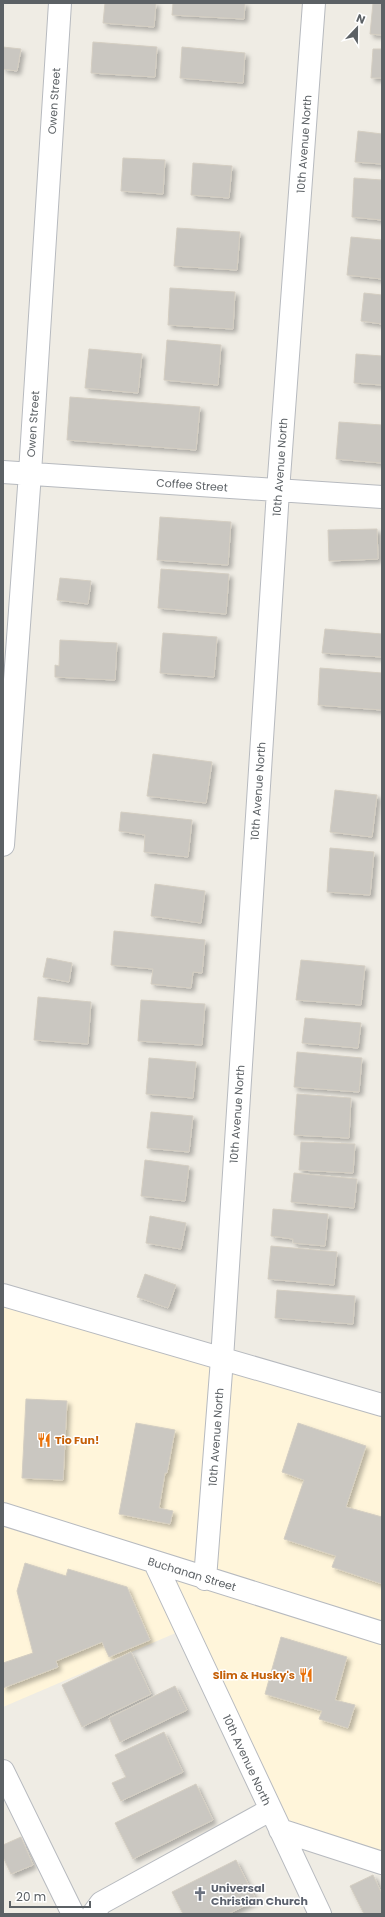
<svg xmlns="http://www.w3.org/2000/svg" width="385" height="1917" font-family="Poppins,sans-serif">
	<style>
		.commercial { fill: #fff5da }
		.building { fill: #cac7c1; stroke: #d4cec2; filter: url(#shadow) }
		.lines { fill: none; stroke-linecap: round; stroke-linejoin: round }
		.minor-casing { stroke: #b7babf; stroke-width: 24 }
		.minor { stroke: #fff; stroke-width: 22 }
		.labels { text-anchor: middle; stroke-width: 3; stroke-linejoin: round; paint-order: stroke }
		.street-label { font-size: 11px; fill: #5c6165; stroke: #fff }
		.food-label { font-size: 11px; font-weight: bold; fill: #c56008; stroke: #fff; text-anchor: start }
		.worship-label { font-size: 11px; font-weight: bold; fill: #5b616d; stroke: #fff; text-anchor: start }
	</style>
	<defs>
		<filter id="shadow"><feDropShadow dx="3.5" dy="3.5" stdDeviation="2" flood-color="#0004"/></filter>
	</defs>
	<rect width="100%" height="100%" fill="#efece4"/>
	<path class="commercial" d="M3 1295 382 1405V1863L280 1830 185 1629 3 1707Z"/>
	<path class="building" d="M105 3H156L154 27 103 23Z
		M173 3H245L244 19 172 15Z
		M373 3H382V35L370 34Z
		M93 42 157 47 155 77 91 73Z
		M3 47 21 49 17 71 3 69Z
		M182 47 245 53 243 83 180 78Z
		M373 49H382V78H371Z
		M358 131 382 134V164L355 162Z
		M123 158 165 160 163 194 121 191Z
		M193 163 232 166 229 198 191 195Z
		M354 178 382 180V220L352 217Z
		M177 228 240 232 237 270 174 266Z
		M351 237 382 240V279L347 275Z
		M170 288 235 292 233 329 168 325Z
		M364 293 382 295V324L361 321Z
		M167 340 221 345 218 385 164 380Z
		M89 349 142 354 138 393 85 388Z
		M356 354 382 356V385L354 383Z
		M70 397 200 407 196 450 67 440Z
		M339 422 382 425V463L336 459Z
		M160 517 231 522 228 565 157 560Z
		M377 529 378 559 329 561 328 530Z
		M161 569 229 574 226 614 158 608Z
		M60 578 91 581 88 604 57 600Z
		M325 629 382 634V657L322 653Z
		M163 633 217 637 214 677 160 673Z
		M60 640 117 643 115 680 55 677V665L59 666Z
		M320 668 382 673V710L318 705Z
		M153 754 212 762 206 803 147 796Z
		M335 790 377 795 372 837 330 832Z
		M121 812 192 820 188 857 144 852 145 835 119 831Z
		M330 848 374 852 370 895 327 892Z
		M155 884 205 891 201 923 151 916Z
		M114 931 205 940 202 973 193 972 191 988 151 984 153 969 111 965Z
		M47 958 72 963 69 982 43 977Z
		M301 960 365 966 361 1005 296 1000Z
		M38 997 91 1002 88 1044 34 1040Z
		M141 1000 205 1004 202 1045 138 1041Z
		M305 1018 361 1023 358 1048 302 1043Z
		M297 1052 362 1058 359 1092 294 1087Z
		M149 1058 196 1062 193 1098 146 1094Z
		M297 1094 351 1098 349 1138 294 1135Z
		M151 1112 193 1116 189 1152 147 1148Z
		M301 1142 355 1144 353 1173 299 1170Z
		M145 1160 189 1166 185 1201 141 1196Z
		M294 1173 357 1179 354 1208 291 1202Z
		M273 1209 328 1214 325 1246 293 1243V1239L271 1236Z
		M150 1216 186 1223 181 1249 146 1243Z
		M271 1246 337 1252 334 1285 268 1279Z
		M145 1274 176 1285 168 1308 137 1297Z
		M277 1290 355 1296 353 1324 275 1318Z
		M26 1399 67 1401 63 1480 22 1478Z
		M136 1423 175 1430 167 1473H165L159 1508 173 1511 170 1524 119 1514Z
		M298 1423 366 1446 346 1507 382 1517V1584L332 1567 336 1556 284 1539 304 1480 282 1472Z
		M25 1563 66 1576 68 1569 127 1587 150 1640 109 1657 102 1642 56 1661 58 1667 3 1688V1663L33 1653 17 1591Z
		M281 1637 347 1657 335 1700 355 1705 348 1728 319 1719 322 1711 265 1694Z
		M131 1652 151 1694 82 1727 62 1685Z
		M175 1686 187 1710 120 1742 109 1718Z
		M164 1732 183 1772 121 1801 112 1783 126 1777 115 1755Z
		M196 1784 213 1820 133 1859 115 1823Z
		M21 1837 33 1865 11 1874 3 1857V1845Z
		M236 1860 256 1900 228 1914H183L172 1892Z
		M373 1875 382 1894V1914H364L350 1886Z"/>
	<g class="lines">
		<defs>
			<path id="minor" d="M3 472 382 497
				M3 845 30 473 60 3
				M3 1295 382 1405
				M3 1514 382 1633
				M155 1563 320 1914
				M205 1579 222 1359 278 491 314 3
				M3 1771 73 1914
				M280 1830 382 1863
				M93 1914 101 1903 270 1810"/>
		</defs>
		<use href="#minor" class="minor-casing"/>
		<use href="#minor" class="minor"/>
	</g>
	<defs>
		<symbol id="restaurant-bare" viewBox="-9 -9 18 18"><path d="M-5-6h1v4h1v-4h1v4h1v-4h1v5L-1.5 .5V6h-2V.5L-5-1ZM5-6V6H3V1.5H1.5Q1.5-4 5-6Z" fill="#e8710a" stroke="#fff" stroke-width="2.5" paint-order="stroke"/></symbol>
		<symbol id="church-bare" viewBox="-9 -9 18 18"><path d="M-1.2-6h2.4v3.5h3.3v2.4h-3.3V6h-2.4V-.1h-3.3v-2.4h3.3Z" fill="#6b7280" stroke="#fff" stroke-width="2.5" paint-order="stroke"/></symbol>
	</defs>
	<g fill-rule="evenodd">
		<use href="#restaurant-bare" x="34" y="1430" width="20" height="20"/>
		<use href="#restaurant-bare" x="296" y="1665" width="20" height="20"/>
		<use href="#church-bare" x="190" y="1884" width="20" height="20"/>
	</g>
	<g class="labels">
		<g class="street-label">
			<text transform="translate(54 101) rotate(-86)" y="4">Owen Street</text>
			<text transform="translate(304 144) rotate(-86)" y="4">10th Avenue North</text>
			<text transform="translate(33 424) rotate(-86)" y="4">Owen Street</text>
			<text transform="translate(280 467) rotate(-86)" y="4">10th Avenue North</text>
			<text transform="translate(192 485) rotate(4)" y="4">Coffee Street</text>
			<text transform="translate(258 791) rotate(-86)" y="4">10th Avenue North</text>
			<text transform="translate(237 1114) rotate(-86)" y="4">10th Avenue North</text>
			<text transform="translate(216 1437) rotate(-86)" y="4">10th Avenue North</text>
			<text transform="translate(192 1574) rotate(17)" y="4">Buchanan Street</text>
			<text transform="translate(247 1760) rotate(65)" y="4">10th Avenue North</text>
		</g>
		<g class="food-label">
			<text x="55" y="1444">Tio Fun!</text>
			<text x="295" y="1679" text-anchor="end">Slim &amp; Husky's</text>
		</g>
		<g class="worship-label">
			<text x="211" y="1892">Universal<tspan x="211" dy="13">Christian Church</tspan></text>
		</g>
	</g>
	<rect width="385" height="1917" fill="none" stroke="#5c6165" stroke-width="8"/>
	<g transform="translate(357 28) rotate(22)" stroke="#ffffff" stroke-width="3" paint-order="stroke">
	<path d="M0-3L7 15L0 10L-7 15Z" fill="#5c6165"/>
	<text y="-6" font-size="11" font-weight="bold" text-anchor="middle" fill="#5c6165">N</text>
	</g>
	<path d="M10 1901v6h80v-6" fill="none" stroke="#5c6165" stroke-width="2"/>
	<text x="16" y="1901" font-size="12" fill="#5c6165" stroke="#ffffff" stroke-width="3" paint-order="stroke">20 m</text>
</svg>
